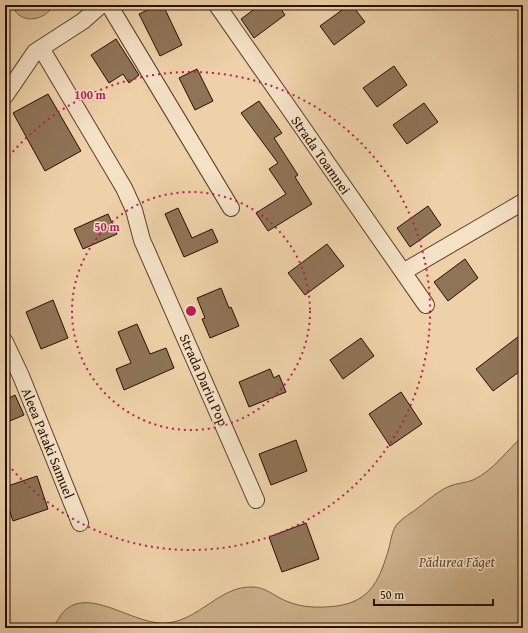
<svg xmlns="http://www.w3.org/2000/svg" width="528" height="633" font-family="'Gentium Book Plus',serif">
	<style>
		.green { fill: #ccb08b; stroke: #7a6046 }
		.building { fill: #8f7457; stroke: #280f00 }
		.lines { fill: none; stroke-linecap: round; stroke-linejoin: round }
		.minor-casing { stroke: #5a402a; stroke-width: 18 }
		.minor { stroke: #f4e1c6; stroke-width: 16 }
		.ring { fill: none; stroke: #c2185b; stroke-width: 2; stroke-dasharray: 2 4 }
		.labels { text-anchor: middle; stroke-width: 3; stroke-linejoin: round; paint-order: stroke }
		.street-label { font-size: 14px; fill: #280f00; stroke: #f4e1c6 }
		.park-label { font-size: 14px; font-style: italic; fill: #614731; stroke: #f4e1c6 }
		.centre { fill: #c2185b; stroke: #f4e1c6; stroke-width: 2 }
		.ring-label { font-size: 12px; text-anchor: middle; font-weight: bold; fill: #c2185b; stroke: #f4e1c6; stroke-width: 3; stroke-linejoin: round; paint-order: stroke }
	</style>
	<rect width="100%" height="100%" fill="#eed1a8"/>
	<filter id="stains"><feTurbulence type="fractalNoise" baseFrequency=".005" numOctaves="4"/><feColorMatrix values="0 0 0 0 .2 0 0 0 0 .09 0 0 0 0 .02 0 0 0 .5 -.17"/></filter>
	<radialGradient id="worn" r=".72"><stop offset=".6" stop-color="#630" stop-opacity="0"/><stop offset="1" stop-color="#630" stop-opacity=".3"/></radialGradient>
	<path class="green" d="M12 5H54C48 16 31 24 19 15 16 13 13 8 12 5Z
		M523 436V628H54C75 573 128 625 165 623 198 622 220 585 253 587 265 587 276 597 286 601 302 608 320 608 337 606 372 601 380 578 389 548 391 540 392 529 398 523 404 517 411 513 418 508 428 500 438 491 450 486 457 483 466 483 473 480 493 471 507 450 523 436Z"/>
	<path class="building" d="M158 5H163L182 45 160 56 139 14Z
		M260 5H278L285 15 254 38 241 19Z
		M349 5H352L365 22 334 45 320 26Z
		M116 39 139 75 129 83 123 74 109 83 91 55Z
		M394 66 407 85 377 107 363 88Z
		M197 69 213 101 195 110 179 78Z
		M48 94 81 151 45 171 13 113Z
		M259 101 282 133 274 138 298 175 295 177 312 204 268 231 256 213 286 194 269 169 278 163 241 113Z
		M424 103 438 122 407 144 393 125Z
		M428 206 441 225 410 247 397 228Z
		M178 208 192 238 212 229 218 242 184 257 165 214Z
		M108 214 117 234 83 249 74 229Z
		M327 244 344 266 305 295 288 273Z
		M465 259 478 278 448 301 434 282Z
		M221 288 229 308 231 307 239 326 210 338 202 319 205 318 197 298Z
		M53 300 68 338 41 349 26 312Z
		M137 324 150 354 166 348 174 368 124 390 116 369 131 363 118 332Z
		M523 333V369L493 391 476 369Z
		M361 338 374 356 343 379 330 360Z
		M270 369 274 378 279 375 286 392 249 407 239 382Z
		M401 392 422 424 390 446 369 414Z
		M15 395 24 415 5 423V400Z
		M296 440 307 471 271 485 259 454Z
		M37 476 48 509 13 521 5 497V487Z
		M306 523 319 559 282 572 269 537Z"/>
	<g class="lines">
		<defs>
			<path id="minor" d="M109 5 231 208
				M217 5 426 305
				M41 48 124 188 134 210 142 240 256 500
				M5 96 35 52 83 21 101 5
				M403 272 523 202
				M5 342 21 376 80 523"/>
		</defs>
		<use href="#minor" class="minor-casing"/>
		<use href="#minor" class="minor"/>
	</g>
	<g class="ring">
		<circle cx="191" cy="311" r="119"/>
		<path d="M5 161A239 239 0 1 1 5 461"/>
	</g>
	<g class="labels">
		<g class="street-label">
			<text transform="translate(321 155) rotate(55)" y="5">Strada Toamnei</text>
			<text transform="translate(204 380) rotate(66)" y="5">Strada Dariu Pop</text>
			<text transform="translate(48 443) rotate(68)" y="5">Aleea Pataki Samuel</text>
		</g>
		<g class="park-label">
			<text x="457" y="567">Pădurea Făget</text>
		</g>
	</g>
	<circle cx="191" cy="311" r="6" class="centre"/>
	<g class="ring-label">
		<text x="90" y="99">100 m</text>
		<text x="107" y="231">50 m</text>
	</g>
	<rect width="528" height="633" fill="none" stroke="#eed1a8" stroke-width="20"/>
	<rect x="6" y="6" width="516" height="621" fill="none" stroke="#280f00" stroke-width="2"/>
	<rect x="10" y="10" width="508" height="613" fill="none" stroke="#280f00"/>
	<path d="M374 599v6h119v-6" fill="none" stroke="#280f00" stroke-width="2"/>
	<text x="380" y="599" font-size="12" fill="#280f00" stroke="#f4e1c6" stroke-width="3" paint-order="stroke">50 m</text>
	<rect width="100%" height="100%" filter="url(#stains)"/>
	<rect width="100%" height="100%" fill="url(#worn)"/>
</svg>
